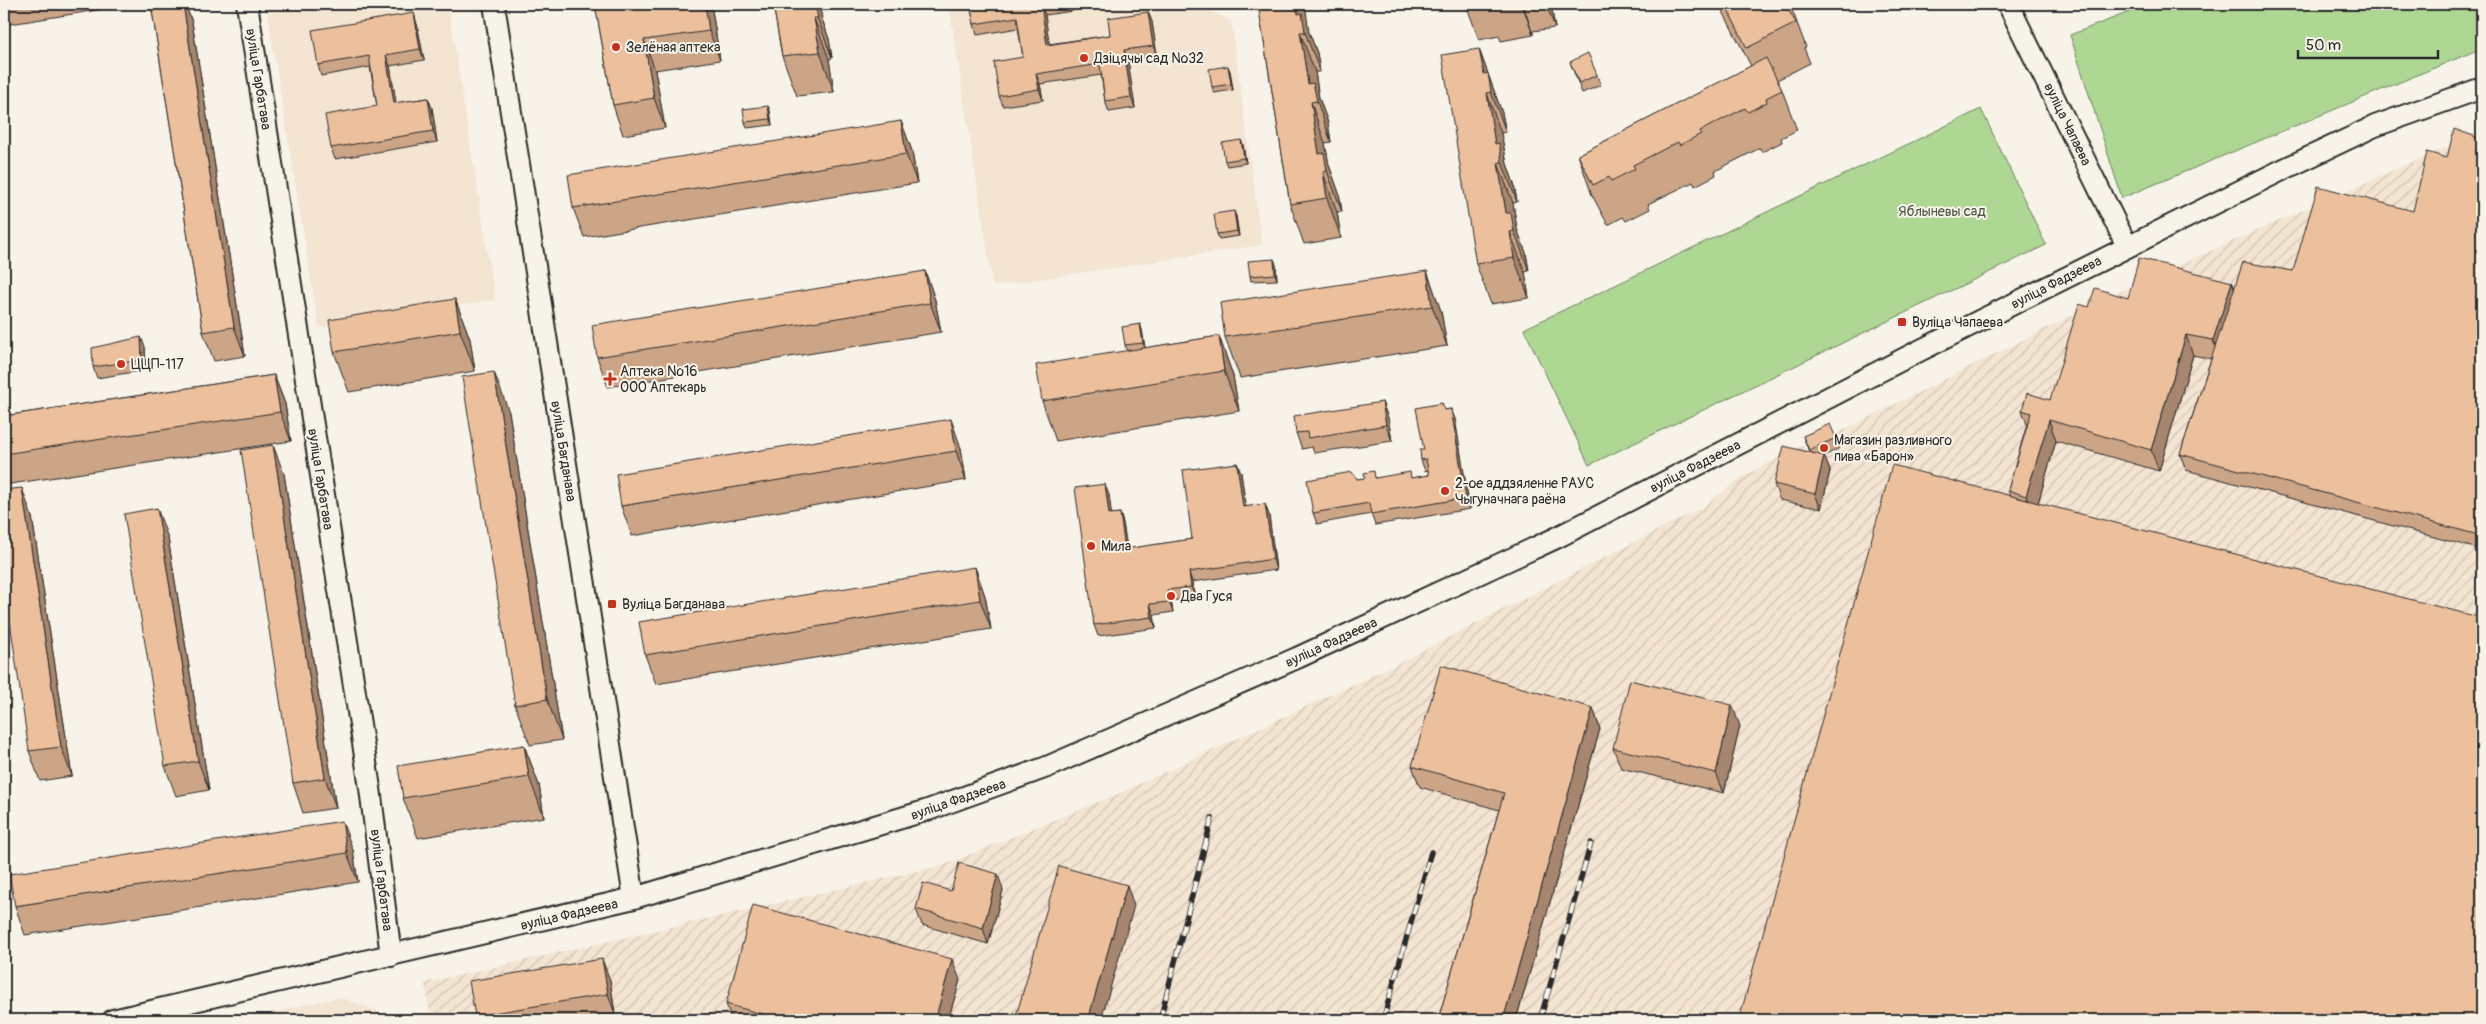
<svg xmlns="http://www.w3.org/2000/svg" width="2486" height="1024" font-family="Pangolin,sans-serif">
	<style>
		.built { fill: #f4e4d2 }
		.industrial { fill: url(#industrial-furrows) }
		.green { fill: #afd794; stroke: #6d8160 }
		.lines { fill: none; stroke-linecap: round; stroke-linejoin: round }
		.minor-casing { stroke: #2b2b2b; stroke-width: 24 }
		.minor { stroke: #f7f3e8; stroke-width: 20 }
		.rail-casing { stroke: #2b2b2b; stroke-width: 5.5 }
		.rail { stroke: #f7f3e8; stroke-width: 4; stroke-dasharray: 11; stroke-linecap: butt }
		.wall { fill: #cca587; stroke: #2b2b2b }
		.shaded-wall { fill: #a6866e; stroke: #2b2b2b }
		.building { fill: #edc09d; stroke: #2b2b2b }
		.poi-dot { fill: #c8321e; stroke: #f7f3e8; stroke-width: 2 }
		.labels { text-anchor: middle; stroke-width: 4; stroke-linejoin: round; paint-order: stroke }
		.poi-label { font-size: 14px; fill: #2b2b2b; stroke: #f7f3e8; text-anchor: start }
		.street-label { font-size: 14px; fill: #2b2b2b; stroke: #f7f3e8 }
		.park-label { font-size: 14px; fill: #4c5645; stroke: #f7f3e8 }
	</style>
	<defs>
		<pattern id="industrial-furrows" width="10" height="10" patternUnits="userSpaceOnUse" patternTransform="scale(1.25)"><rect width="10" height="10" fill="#f4e4d2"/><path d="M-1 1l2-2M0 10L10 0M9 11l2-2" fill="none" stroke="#d1c4b4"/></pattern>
	</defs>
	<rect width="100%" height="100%" fill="#f7f3e8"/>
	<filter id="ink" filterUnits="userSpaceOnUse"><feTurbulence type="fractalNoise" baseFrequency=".02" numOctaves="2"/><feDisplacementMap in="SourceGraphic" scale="10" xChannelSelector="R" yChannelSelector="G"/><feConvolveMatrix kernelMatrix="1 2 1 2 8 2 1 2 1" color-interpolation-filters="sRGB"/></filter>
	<g filter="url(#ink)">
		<path class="built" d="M266 4H448L495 300 319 328Z
			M949 4H1196L1231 21 1262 245 993 286Z
			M339 997 378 1011 379 1020H239Z"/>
		<path class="industrial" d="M2469 137 2482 142V1020H431L425 983 944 865 1118 794 1399 663 1703 507 1741 478 1802 445 1812 464 1843 450 1836 434 2085 309 2136 284Z"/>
		<path class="green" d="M2150 4H2482V48L2122 198 2070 35Z
			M1981 109 2046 245 1589 465 1524 329Z"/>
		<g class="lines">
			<defs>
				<path id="minor" d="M247 4 370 788 391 956
					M494 4 634 898
					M2008 4 2127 246
					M113 1020 634 898 928 810 1047 767 1297 658 1556 538 1915 353 2280 171 2375 126 2482 88"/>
			</defs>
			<use href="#minor" class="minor-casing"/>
			<use href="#minor" class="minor"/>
			<defs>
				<path id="rail" d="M1160 1020 1212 818
					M1383 1020 1431 852
					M1540 1020 1591 843"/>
			</defs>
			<use href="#rail" class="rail-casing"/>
			<use href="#rail" class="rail"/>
		</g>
		<path class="wall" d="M4 4H135L4 25Z
			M151 4H185L192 22 245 356 214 361 203 332Z
			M595 4H711L720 60 655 70 665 128 623 135 613 105Z
			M773 4H819L822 19 829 39 832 58 829 59 834 92 797 96 782 56Z
			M970 4H1072L1073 11 1045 15 1049 44 1110 35 1148 12 1152 22 1157 56 1128 61 1135 108 1109 112 1105 101 1101 75 1040 84 1043 100 1003 106 999 96 1023 57 1018 28 977 35 974 24Z
			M1258 4 1309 32 1317 53 1320 72H1315L1319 98 1328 123 1331 142 1325 143 1329 165 1339 193 1342 212H1337L1341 238 1304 244 1290 204Z
			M1466 4H1551L1555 28 1533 31V35L1501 41 1499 36 1479 40Z
			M1719 4H1790L1806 47 1804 48 1810 63 1777 80 1782 90 1797 130 1781 138 1782 142 1762 152 1760 148 1715 171 1716 175 1695 186 1693 182 1648 204 1650 209 1626 221 1623 217 1608 225 1592 195 1578 155 1751 66Z
			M417 24 424 60 390 66 396 103 428 98 432 108 437 142 335 159 331 148 377 106 370 67 321 76 318 65Z
			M1479 49 1502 113 1506 132 1501 133 1507 164 1514 184 1517 202 1513 203 1517 229 1526 253 1529 271 1525 272 1529 298 1491 304 1476 264Z
			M1570 62 1597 75 1601 85 1582 93Z
			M1230 71 1233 90 1214 93 1212 87Z
			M768 106 770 111 772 125 747 128 745 122Z
			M901 121 912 151 917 183 584 237 573 208Z
			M2482 139V550L2186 470 2180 454 2211 359 2193 355 2159 471 2056 441 2038 503 2010 496 2008 490 2027 424 2022 410 2050 400 2089 307 2128 298 2232 282 2235 288 2293 271 2413 211 2447 158Z
			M1241 140 1243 145 1246 163 1227 166 1225 161Z
			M1236 216 1239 236 1219 239 1217 234Z
			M1274 259 1276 265 1277 280 1251 281 1250 276Z
			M925 271 935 300 941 332 608 387 597 357Z
			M1427 271 1441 311 1447 346 1240 378 1225 337Z
			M455 299 470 339 475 371 349 392 334 352Z
			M1140 324 1142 330 1145 348 1219 336 1233 376 1239 411 1056 441 1042 401 1127 351 1125 345Z
			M145 347 146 370 97 378 93 367Z
			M274 375 285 404 291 441 4 485V416Z
			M1382 402 1388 418 1392 441 1314 453 1312 447 1302 449 1296 433Z
			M1442 403 1445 410 1451 409 1455 419 1470 509 1375 525 1371 514 1317 524 1313 513 1357 479 1365 478H1412L1429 475 1428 470 1425 471 1421 460 1424 450Z
			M509 412 562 740 530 745 515 705Z
			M1803 436 1836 438 1840 448 1824 456 1830 471 1821 509 1780 500 1774 484 1809 452Z
			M961 448 966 480 632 536 621 506Z
			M1237 463 1241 473 1246 507 1265 504 1269 515 1276 570 1192 582 1195 597 1171 601 1173 612 1154 615 1156 628 1098 636 1094 625 1109 495 1111 514 1120 513 1123 523 1127 549 1192 539Z
			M284 474 336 808 303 813 293 783Z
			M32 517 72 776 40 781 29 751Z
			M168 538 209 790 176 796 165 766Z
			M975 567 985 596 991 629 656 684 645 655Z
			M1593 708 1600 729 1516 1020H1438L1499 810 1420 787 1412 766Z
			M1740 726 1724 793 1621 768 1613 748Z
			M524 745 539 785 544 817 418 838 403 798Z
			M353 850 358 882 25 935 15 906Z
			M1003 890 988 944 922 925 916 909 951 891Z
			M610 980 615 1014 580 1020H476L475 1016Z
			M960 980 948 1020H732L726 1004Z"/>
		<path class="shaded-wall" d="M183 4H185L192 22 245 356 234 327Z
			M705 4H711L720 60 709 31Z
			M812 4H819L822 19 829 39 832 58Z
			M1296 4H1305L1309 32 1317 53 1320 72 1298 14Z
			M1522 4H1523L1533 35Z
			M1546 4H1551L1555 28Z
			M1041 5 1045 15 1051 55 1047 45Z
			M1148 12 1152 22 1157 56 1153 46Z
			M414 13 417 24 424 60 420 49Z
			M814 18 829 59 834 92 820 52Z
			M1300 32 1315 72 1319 98 1328 123 1331 142 1317 101 1308 84Z
			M644 40 655 70 665 128 654 98Z
			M1479 49 1502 113 1506 132 1484 74Z
			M1124 50 1128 61 1135 108 1131 97Z
			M386 55 390 66 398 114 394 103Z
			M1228 66 1230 71 1233 90 1231 84Z
			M1036 74 1040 84 1043 100 1039 89Z
			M1487 93 1501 133 1507 164 1514 184 1517 202 1495 144Z
			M428 98 432 108 437 142 433 131Z
			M1311 102 1325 143 1329 165 1339 193 1342 212 1327 171 1319 154Z
			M768 106 770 111 772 125 770 119Z
			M901 121 912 151 917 183 906 154Z
			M1241 140 1243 145 1246 163 1244 158Z
			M1498 163 1513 203 1517 229 1526 253 1529 271 1514 231 1506 213Z
			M1323 172 1337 212 1341 238 1327 198Z
			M1234 211 1236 216 1239 236 1237 231Z
			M1510 232 1525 272 1529 298 1514 258Z
			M1274 259 1276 265 1277 280 1275 274Z
			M925 271 935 300 941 332 930 303Z
			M1427 271 1441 311 1447 346 1432 306Z
			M2232 282 2240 302 2221 360 2213 340Z
			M455 299 470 339 475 371 460 331Z
			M1140 324 1142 330 1145 348 1143 343Z
			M2186 335 2193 355 2159 471 2151 450Z
			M1219 336 1233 376 1239 411 1224 371Z
			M141 337 145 347 146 370 142 360Z
			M494 372 509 412 562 740 547 699Z
			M274 375 285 404 291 441 280 412Z
			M1382 402 1388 418 1392 441 1386 425Z
			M1451 409 1455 419 1470 509 1466 498Z
			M951 419 961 448 966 480 956 451Z
			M2049 420 2056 441 2034 517 2026 496Z
			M273 445 284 474 336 808 325 778Z
			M1824 456 1830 471 1821 509 1815 494Z
			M1237 463 1241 473 1247 518 1243 507Z
			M1105 484 1109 495 1113 525 1109 514Z
			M22 488 32 517 72 776 61 747Z
			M1265 504 1269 515 1276 570 1273 559Z
			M157 508 168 538 209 790 198 761Z
			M1120 513 1123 523 1129 560 1125 549Z
			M975 567 985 596 991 629 980 600Z
			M1189 572 1192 582 1195 597 1191 587Z
			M1167 590 1171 601 1173 612 1169 602Z
			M1150 604 1154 615 1156 628 1152 617Z
			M1732 705 1740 726 1724 793 1716 773Z
			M1593 708 1600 729 1516 1020H1503Z
			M524 745 539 785 544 817 529 777Z
			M342 821 353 850 358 882 347 853Z
			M998 874 1003 890 988 944 983 928Z
			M1127 885 1134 906 1101 1020H1088Z
			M602 959 610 980 615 1014 608 994Z
			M952 959 960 980 948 1020H935Z"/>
		<path class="building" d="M151 4H183L234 327 203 332Z
			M595 4H705L709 31 644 40 654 98 613 105Z
			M773 4H815L818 18H814L820 52 782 56Z
			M970 4H1048L1041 5 1047 45 1110 35 1108 18 1148 12 1153 46 1124 50 1131 97 1105 101 1100 64 1036 74 1039 89 999 96 994 62 1023 57 1017 17 974 24Z
			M1258 4H1296L1298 14 1302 13 1305 32H1300L1308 84 1313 83 1317 101 1311 102 1319 154 1324 153 1327 171 1323 172 1327 198 1290 204Z
			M1725 4H1790L1792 7 1788 9 1796 23 1747 48Z
			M414 13 420 49 386 55 394 103 428 98 433 131 331 148 325 115 377 106 369 56 318 65 312 30Z
			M1479 49 1484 74 1488 73 1491 92 1487 93 1495 144 1499 143 1502 162 1498 163 1506 213H1511L1514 231 1510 232 1514 258 1476 264 1442 55Z
			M1588 53 1597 75 1579 83 1570 62Z
			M1766 58 1782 90 1766 98 1767 102 1748 112 1745 108 1700 131 1701 134 1680 145 1678 142 1633 165 1635 169 1611 181 1609 177 1593 185 1578 155Z
			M1228 66 1231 84 1212 87 1209 69Z
			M768 106 770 119 745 122 743 109Z
			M901 121 906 154 573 208 568 175Z
			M2454 129 2482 139V536L2180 454 2243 262 2293 271 2318 186 2413 211 2427 152 2447 158Z
			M1241 140 1244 158 1225 161 1222 143Z
			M1234 211 1237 231 1217 234 1214 214Z
			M2139 258 2232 282 2213 340 2186 335 2151 450 2049 420 2026 496 2008 490 2031 413 2022 410 2027 393 2050 400 2079 304 2089 307 2095 288 2128 298Z
			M1274 259 1275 274 1250 276 1248 261Z
			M925 271 930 303 597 357 592 325Z
			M1427 271 1432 306 1225 337 1220 303Z
			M455 299 460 331 334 352 329 320Z
			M1140 324 1143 343 1125 345 1122 327Z
			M1219 336 1224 371 1042 401 1036 365Z
			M141 337 142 360 93 367 92 348Z
			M494 372 547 699 515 705 462 377Z
			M274 375 280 412 4 454V416Z
			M1382 402 1386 425 1308 438 1307 432 1296 433 1294 416Z
			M1442 403 1444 410 1451 409 1466 498 1371 514 1369 503 1313 513 1307 480 1352 472 1357 479 1365 478 1364 473 1374 471 1375 478 1410 472 1411 478 1429 475 1426 459 1421 460 1420 450H1424L1416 408Z
			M951 419 956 451 621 506 616 474Z
			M1830 424 1836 438 1809 450 1803 436Z
			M273 445 325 778 293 783 241 450Z
			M1784 446 1824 456 1815 494 1774 484Z
			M1237 463 1243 507 1265 504 1273 559 1189 572 1191 587 1167 590 1169 602 1150 604 1152 617 1094 625 1075 488 1105 484 1109 514 1120 513 1125 549 1192 539 1183 470Z
			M1892 465 2482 618V1020H1739Z
			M22 488 61 747 29 751 4 581V490Z
			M157 508 198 761 165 766 124 514Z
			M975 567 980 600 645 655 639 622Z
			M1441 665 1593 708 1503 1020H1438L1504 793 1412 766Z
			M1630 680 1732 705 1716 773 1613 748Z
			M524 745 529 777 403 798 398 766Z
			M342 821 347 853 15 906 9 874Z
			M959 863 998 874 983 928 916 909 923 883 951 891Z
			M1059 866 1127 885 1088 1020H1015Z
			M753 905 952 959 935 1020H784L726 1004Z
			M602 959 608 994 475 1016 469 981Z"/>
	</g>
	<g class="poi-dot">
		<circle cx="616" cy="47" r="5"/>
		<circle cx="1084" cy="58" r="5"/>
		<rect x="1897" y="317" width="10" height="10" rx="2.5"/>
		<circle cx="121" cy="364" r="5"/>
		<path d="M607.5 371.5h5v5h5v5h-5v5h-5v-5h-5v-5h5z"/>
		<circle cx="1824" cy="448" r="5"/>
		<circle cx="1445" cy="491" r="5"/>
		<circle cx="1091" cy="546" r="5"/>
		<circle cx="1171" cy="596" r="5"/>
		<rect x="607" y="599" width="10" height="10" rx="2.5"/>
	</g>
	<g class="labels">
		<g class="poi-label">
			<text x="626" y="52">Зелёная аптека</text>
			<text x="1094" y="63">Дзіцячы сад №32</text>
			<text x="1912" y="327">Вуліца Чапаева</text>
			<text x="131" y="369">ЦЦП-117</text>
			<text x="620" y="376">Аптека №16<tspan x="620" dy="16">ООО Аптекарь</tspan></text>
			<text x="1834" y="445">Магазин разливного<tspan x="1834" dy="16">пива «Барон»</tspan></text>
			<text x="1455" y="488">2-ое аддзяленне РАУС<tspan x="1455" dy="16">Чыгуначнага раёна</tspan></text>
			<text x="1101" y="551">Мила</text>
			<text x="1181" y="601">Два Гуся</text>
			<text x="622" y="609">Вуліца Багданава</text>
		</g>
		<g class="street-label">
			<text transform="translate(259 79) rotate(81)" y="5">вуліца Гарбатава</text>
			<text transform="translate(2068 124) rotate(64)" y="5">вуліца Чапаева</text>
			<text transform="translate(2056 282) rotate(-27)" y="5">вуліца Фадзеева</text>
			<text transform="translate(564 451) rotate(81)" y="5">вуліца Багданава</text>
			<text transform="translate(1695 466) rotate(-27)" y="5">вуліца Фадзеева</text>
			<text transform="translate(321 479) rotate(81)" y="5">вуліца Гарбатава</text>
			<text transform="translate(1331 642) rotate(-25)" y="5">вуліца Фадзеева</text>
			<text transform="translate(958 799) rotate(-19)" y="5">вуліца Фадзеева</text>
			<text transform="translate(382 880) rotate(83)" y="5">вуліца Гарбатава</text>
			<text transform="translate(569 914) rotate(-13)" y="5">вуліца Фадзеева</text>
		</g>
		<g class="park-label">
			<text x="1942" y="216">Яблыневы сад</text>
		</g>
	</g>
	<rect width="2486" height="1024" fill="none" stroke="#f7f3e8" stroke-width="20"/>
	<rect x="10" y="10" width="2466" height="1004" fill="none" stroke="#2b2b2b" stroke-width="2" filter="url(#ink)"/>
	<path d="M2298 50v8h140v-8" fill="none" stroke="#2b2b2b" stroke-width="2.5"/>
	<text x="2306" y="50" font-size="15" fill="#2b2b2b" stroke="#f7f3e8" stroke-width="4" paint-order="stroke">50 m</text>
</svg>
